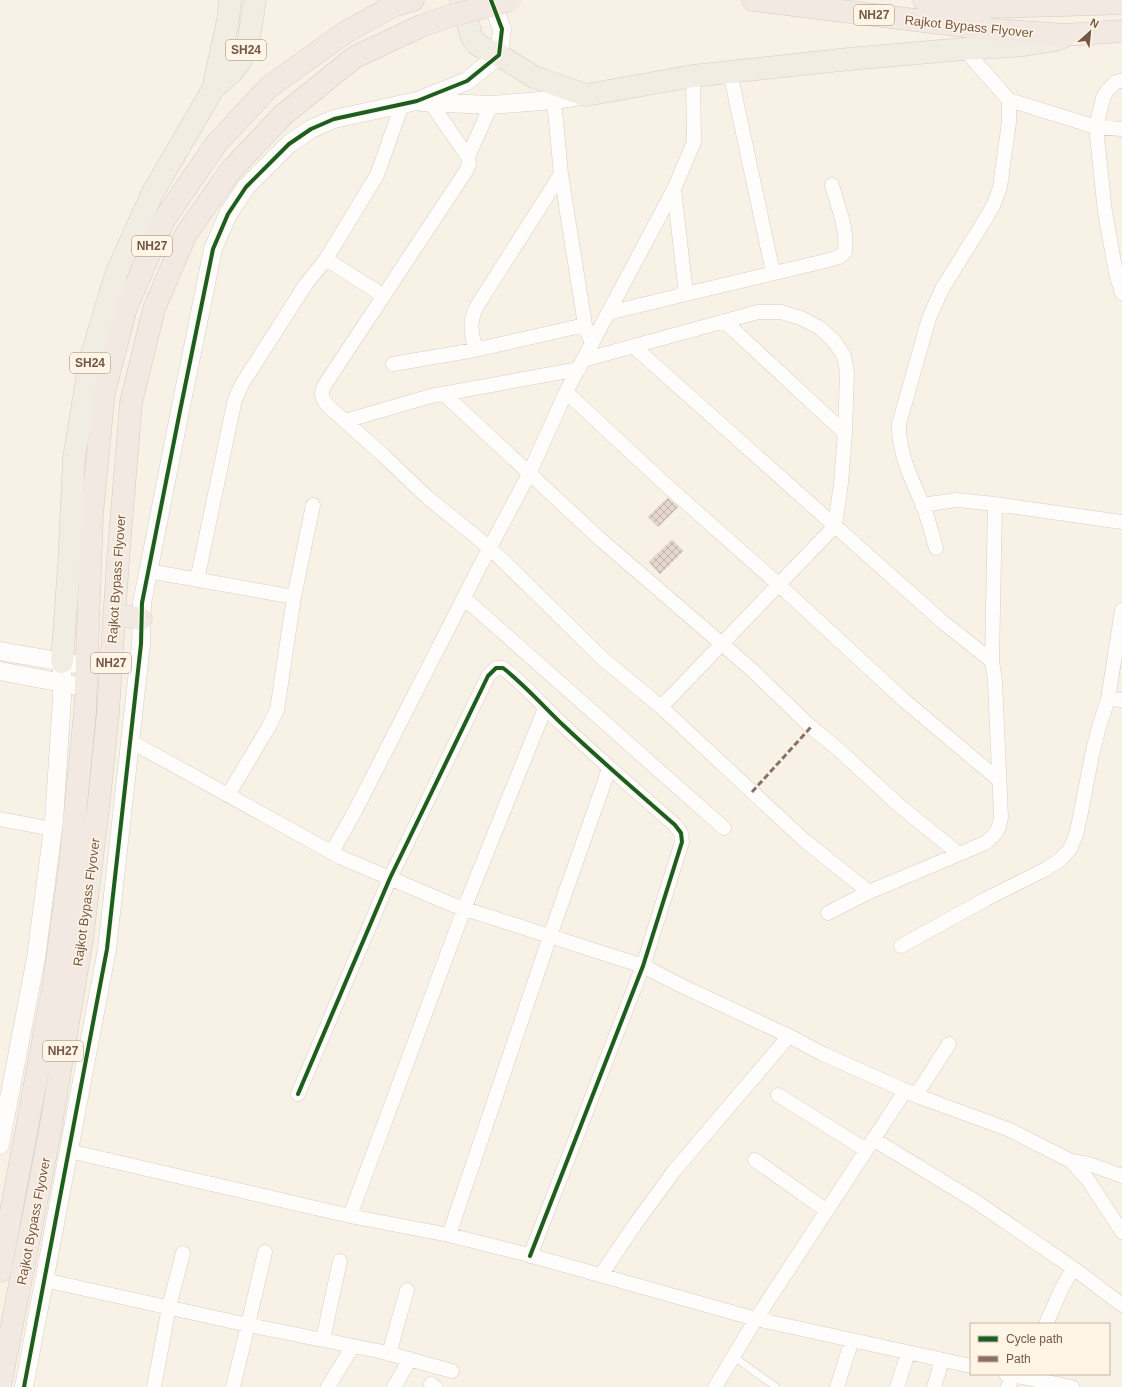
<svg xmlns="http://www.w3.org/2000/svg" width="1122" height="1387" font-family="Helvetica,sans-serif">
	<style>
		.building { fill: url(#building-cross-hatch); stroke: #e0d3c8 }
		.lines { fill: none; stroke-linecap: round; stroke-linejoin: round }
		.service-casing { stroke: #d8cec4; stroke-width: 8 }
		.minor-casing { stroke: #d8cec4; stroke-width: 15 }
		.tertiary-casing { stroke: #d8cec4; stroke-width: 19 }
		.primary-casing { stroke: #d6cbc3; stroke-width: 23 }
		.trunk-casing { stroke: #d6cbc3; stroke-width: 23 }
		.service { stroke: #fefdfb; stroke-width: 7 }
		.minor { stroke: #fefdfb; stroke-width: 14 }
		.tertiary { stroke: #fefdfb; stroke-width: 18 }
		.primary { stroke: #f2ede3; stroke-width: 22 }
		.trunk { stroke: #f2eae2; stroke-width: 22 }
		.trunk-bridge-casing { stroke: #d6cbc3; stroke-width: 23; stroke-linecap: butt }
		.trunk-bridge { stroke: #f2eae2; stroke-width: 22 }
		.quiet { stroke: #8d6e63; stroke-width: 3; stroke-dasharray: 6 3; stroke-linecap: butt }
		.cycleway-casing { stroke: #fff5e7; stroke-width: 6 }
		.cycleway { stroke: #1b5e20; stroke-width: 4 }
		.labels { text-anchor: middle; stroke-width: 3; stroke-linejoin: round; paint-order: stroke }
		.shield { fill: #fff5e7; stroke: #9f8676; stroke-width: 1 }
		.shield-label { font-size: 12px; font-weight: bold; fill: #765645 }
		.street-label { font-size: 13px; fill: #765645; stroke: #fff5e7 }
	</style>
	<defs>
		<pattern id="building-cross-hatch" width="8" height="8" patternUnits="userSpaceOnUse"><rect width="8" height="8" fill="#e4d8cd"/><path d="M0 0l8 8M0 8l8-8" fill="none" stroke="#bdb2a8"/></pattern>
	</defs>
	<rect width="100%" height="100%" fill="#f7f1e6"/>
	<path class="building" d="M668 498 678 507 658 527 648 517Z
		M672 540 683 551 660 574 649 562Z"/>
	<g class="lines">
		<defs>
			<path id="service" d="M734 1357 776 1387"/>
			<path id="minor" d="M730 72 773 273
				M1122 81 1116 82 1107 91 1103 98 1096 127 1105 212 1116 273 1122 293
				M554 100 561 174 585 325 592 344
				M1009 100 1096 127 1122 129
				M430 102 468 157 469 164 466 171 324 386C320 395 322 398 328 406L384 456 427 497 490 548 603 659 661 707 805 841 869 892
				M468 157 491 105
				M674 189 686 294 825 261 839 257 845 252C848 230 838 207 832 185
				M326 259 384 296
				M608 313 686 294
				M724 321 845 433
				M633 346 944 623 992 661
				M475 350C472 331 468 324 477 306L561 174
				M583 360 758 312H781L801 318 820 328 834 341 844 356 847 372 845 433 841 483 835 526 661 707
				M393 364 475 350 585 325
				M566 392 664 483 779 585 905 701 999 780
				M444 394 601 540 751 669 811 727 839 750 901 807 959 854
				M345 421 431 396 579 369
				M922 505 957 500 995 504 1122 522
				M936 548C932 533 928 518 922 503 911 478 898 452 899 424L929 318 942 289 986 218 994 204 1000 187 1009 122V100L964 49
				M148 571 294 597
				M197 580 235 399 242 384 306 284 326 259 377 175 402 105
				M464 598 724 828
				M1108 699 1122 700
				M130 741 340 857 453 905 643 966 682 986 789 1036 823 1054 920 1097 1010 1130 1071 1161 1088 1180 1122 1232
				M228 795 268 728 277 710 294 597 313 505
				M0 819 52 829
				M332 852 354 813 479 568 529 474 566 392 674 189 694 142 693 76
				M828 913 869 892 985 843C996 834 999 831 1001 817L995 681 992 661 995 504
				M901 946 986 899 1044 870 1060 860 1070 849 1076 835 1080 817 1092 755 1099 727 1108 699 1122 610
				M298 1094 390 878 488 676 496 668H503C525 685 543 706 563 725 599 759 637 792 675 825L681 833 682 842 643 966 530 1256
				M778 1095 866 1150
				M916 1095 949 1044
				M873 1139 975 1201 1073 1268 1122 1305
				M69 1151 350 1216 449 1235 525 1254 756 1319 971 1366
				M755 1160 827 1211
				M1071 1161 1089 1164 1122 1176
				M350 1216 464 909 545 708
				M449 1235 550 936 609 769
				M265 1252 248 1325 383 1352 452 1371
				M601 1275 634 1226 674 1171 789 1036
				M44 1280 248 1325 233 1387
				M1046 1324 1061 1290 1073 1268
				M323 1339 340 1261
				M389 1354 407 1290
				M1006 1374 1072 1387
				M431 1384 435 1387
				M154 1387 169 1307 183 1253
				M328 1387 353 1346
				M394 1387 410 1359
				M715 1387 756 1319 905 1091
				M837 1387 852 1340
				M897 1387 908 1353
				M934 1387 942 1360
				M1008 1387 1013 1375"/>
			<path id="tertiary" d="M422 102 491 105 554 100 586 95
				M0 651 87 666
				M0 671 73 685
				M0 1145 36 958 54 821 62 698V662
				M24 1387 107 949 141 644 142 603 180 411 213 249 228 214 246 187 289 144 311 129 334 119 417 101 467 81 499 55 502 29 491 0"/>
			<path id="primary" d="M461 0 472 38 479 46 499 55 534 77 586 95 693 76 849 59 964 49 1024 45 1056 40 1065 36
				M213 89 228 20 230 0
				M62 662 69 565 74 458 90 361 116 274 153 192 213 89 232 72 241 60 248 45 255 0"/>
			<path id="trunk" d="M753 0 996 30 1066 35 1122 31
				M924 0 982 7 1099 4 1122 3
				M114 614 141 619
				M0 1271 54 983 70 865 85 712 92 514 104 392 126 308 164 220 216 144 269 87 346 32 393 6 413 0
				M0 1386 49 1137 82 939 99 801 108 712 118 560"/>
		</defs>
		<use href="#service" class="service-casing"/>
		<use href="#minor" class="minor-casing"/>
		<use href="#tertiary" class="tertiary-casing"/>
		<use href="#primary" class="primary-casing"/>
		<use href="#trunk" class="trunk-casing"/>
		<use href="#service" class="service"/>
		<use href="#minor" class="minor"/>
		<use href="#tertiary" class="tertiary"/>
		<use href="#primary" class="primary"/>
		<use href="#trunk" class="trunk"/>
		<defs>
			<path id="trunk-bridge" d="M118 560 131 403 154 309 186 234 231 170 283 115 355 57 421 26 450 16 510 0"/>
		</defs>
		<use href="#trunk-bridge" class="trunk-bridge-casing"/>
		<use href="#trunk-bridge" class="trunk-bridge"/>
		<path class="quiet" d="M752 792 811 727"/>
		<defs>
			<path id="cycleway" d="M298 1094 390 878 488 676 496 668H503C525 685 543 706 563 725 599 759 637 792 675 825L681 833 682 842 643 966 530 1256
				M24 1387 107 949 141 644 142 603 180 411 213 249 228 214 246 187 289 144 311 129 334 119 417 101 467 81 499 55 502 29 491 0"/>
		</defs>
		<use href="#cycleway" class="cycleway-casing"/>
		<use href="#cycleway" class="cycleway"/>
	</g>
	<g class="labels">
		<g class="shield">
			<rect x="854" y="5" width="40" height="20" rx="3"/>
			<rect x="226" y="40" width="40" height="20" rx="3"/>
			<rect x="132" y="236" width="40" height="20" rx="3"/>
			<rect x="70" y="353" width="40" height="20" rx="3"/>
			<rect x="91" y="653" width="40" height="20" rx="3"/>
			<rect x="43" y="1041" width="40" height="20" rx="3"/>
		</g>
		<g class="shield-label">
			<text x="874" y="19">NH27</text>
			<text x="246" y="54">SH24</text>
			<text x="152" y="250">NH27</text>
			<text x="90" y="367">SH24</text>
			<text x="111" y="667">NH27</text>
			<text x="63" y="1055">NH27</text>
		</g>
		<g class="street-label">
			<text transform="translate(969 26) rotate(6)" y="5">Rajkot Bypass Flyover</text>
			<text transform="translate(116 579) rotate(-86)" y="5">Rajkot Bypass Flyover</text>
			<text transform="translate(86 902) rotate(-82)" y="5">Rajkot Bypass Flyover</text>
			<text transform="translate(33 1221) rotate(-79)" y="5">Rajkot Bypass Flyover</text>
		</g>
	</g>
	<rect x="970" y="1323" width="140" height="52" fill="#fff5e7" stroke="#c8b5a6"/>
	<rect x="978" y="1336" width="20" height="6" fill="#1b5e20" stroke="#c8b5a6"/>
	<text x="1006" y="1343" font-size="12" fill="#765645">Cycle path</text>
	<rect x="978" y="1356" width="20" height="6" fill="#8d6e63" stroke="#c8b5a6"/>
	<text x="1006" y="1363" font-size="12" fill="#765645">Path</text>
	<g transform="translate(1090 32) rotate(27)" stroke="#fff5e7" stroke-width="3" paint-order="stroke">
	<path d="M0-3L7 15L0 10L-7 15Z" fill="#765645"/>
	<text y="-6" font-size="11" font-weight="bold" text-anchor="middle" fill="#765645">N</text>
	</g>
</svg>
